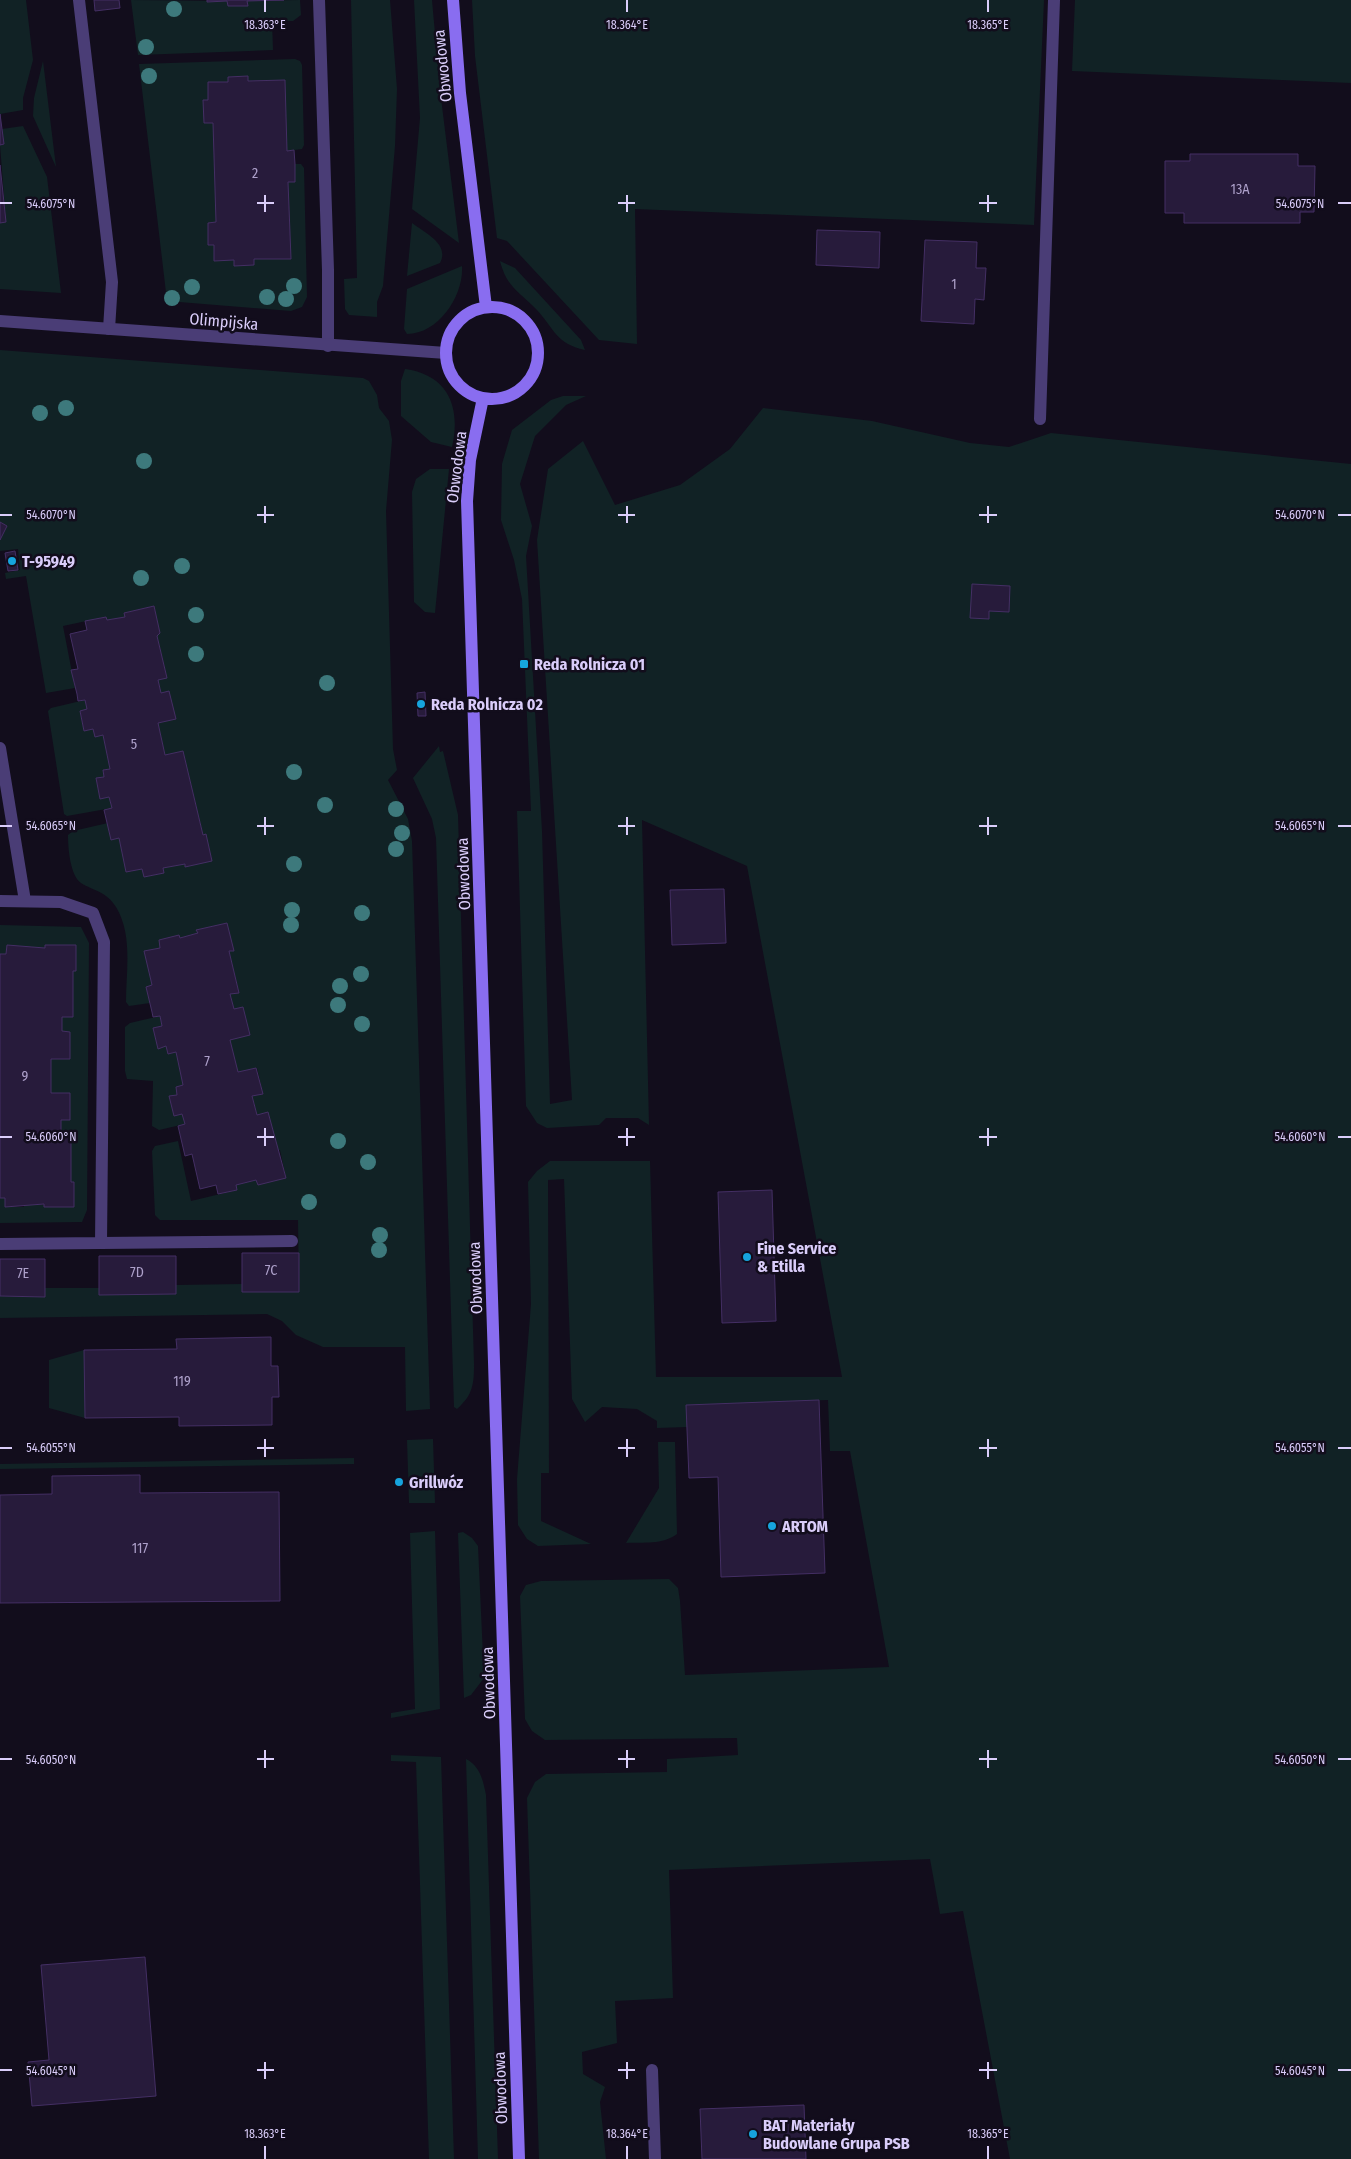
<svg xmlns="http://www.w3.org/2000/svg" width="1351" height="2159" font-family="'Fira Sans Condensed',sans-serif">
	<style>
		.green { fill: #112225 }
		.building { fill: #271b3b; stroke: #442f64 }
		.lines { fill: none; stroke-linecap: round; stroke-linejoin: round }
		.lane { stroke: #4a3d76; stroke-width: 12 }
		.street { stroke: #4a3d76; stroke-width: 12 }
		.secondary { stroke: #896df0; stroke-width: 12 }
		.tree { fill: #3d797c }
		.ticks { fill: none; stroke: #dacdfa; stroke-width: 2 }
		.poi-dot { fill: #16a4dd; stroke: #120d1c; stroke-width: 2 }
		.labels { text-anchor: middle; stroke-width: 5; stroke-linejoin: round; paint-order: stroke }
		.number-label { font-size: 14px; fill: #ada0ca }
		.street-label { font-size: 16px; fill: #dacdfa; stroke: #120d1c }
		.poi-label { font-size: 16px; font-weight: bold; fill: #dacdfa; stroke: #120d1c; text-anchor: start }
		.ticks-label { font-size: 12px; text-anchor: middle; fill: #dacdfa; stroke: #120d1c; stroke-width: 5; stroke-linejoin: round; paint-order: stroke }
	</style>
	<rect width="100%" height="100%" fill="#120d1c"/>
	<path class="green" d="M0 0H26L33 60 23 98V110L0 114Z
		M131 0 227 1 228 6H247V1L300 0 301 15 293 21H272L273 50 138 55Z
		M351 0H390L397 89 395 146 383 286 377 302V317L349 315 345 309 344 279 357 278Z
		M414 0H432L440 90 459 243 412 209 420 118Z
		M472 0H1044L1034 225 635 209 637 344 599 340 507 241 497 238 475 56Z
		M1075 0H1351V83L1072 71Z
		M295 59 300 61 302 65 304 145 302 149 287 151 285 80 248 81V76L228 77V82H208L213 123 216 222 208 223V244L214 245V261L234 260 235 266 254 265V259H291L288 182H295V164H301L304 168 307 297 302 307 291 311 167 301 139 64Z
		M43 61 56 167 33 116 34 98Z
		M23 126 47 177 61 293 0 289V223L6 222 0 145 4 144 2 129Z
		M412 223C425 233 450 244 440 263L407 276Z
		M500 261 515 268 581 340 585 350C556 344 554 328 536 309 519 291 507 288 500 261Z
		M462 266C464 295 439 334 407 334L404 329 407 289Z
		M0 350 363 378 369 381 377 395 379 408 389 421 392 440 386 511 393 749 397 770 388 780 408 819 412 841 430 1409 406 1411 405 1347H323L296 1335 282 1321 267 1314 0 1318V1296L45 1297V1288H99V1295L176 1294V1285L242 1284 243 1292 299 1291 298 1220H160L155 1215 152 1151 155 1146 178 1141 191 1201 237 1190 236 1185 256 1180 258 1185 286 1178 280 1150 277 1151 257 1115 252 1096 263 1094 257 1068 238 1072 230 1040 250 1035 243 1008 234 1009 230 994 239 992 229 951H234L227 923 197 930 198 933 180 938 179 935 159 940 160 948 145 951 152 985 146 987 150 1003 129 1006 126 1002C126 971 133 935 116 907 106 891 94 891 81 883 70 875 68 848 68 835L73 831 108 823 111 840 119 838 127 872 142 869 144 877 163 873V868L185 864 186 867 212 860 206 835H203L183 751 165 755 158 723 176 719 169 692 161 693 158 680 167 677 157 636 160 633 154 606 124 613 125 617 107 620 105 617 63 626 75 688 46 693 26 576 6 579 5 573 20 570 18 549 0 551V540L7 526 0 522Z
		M405 369C449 375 461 408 452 447L431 442 401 416V381Z
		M563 396H586L566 405 535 436 520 484 532 526 526 556 542 831 550 1104 572 1100 537 540 548 469 583 441 615 505 680 485 730 449 763 408 872 421 970 443 1009 447 1051 433 1351 464V2159H1010L963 1911 940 1914 930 1859 669 1870 673 1998 615 2001 617 2043 582 2052 583 2074 605 2087 600 2102 606 2159H539L527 1798 535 1782 546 1774 667 1772V1759L738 1755 737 1738 545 1740 532 1731 525 1719 520 1596 526 1585 541 1581 669 1579 678 1588 680 1601 685 1675 889 1667 850 1451H830L828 1400 687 1405V1427L657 1428V1421L637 1409 602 1407 585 1422 572 1399 564 1179 548 1180 549 1473H541V1521L591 1544 538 1546 527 1539 518 1525 517 1479 531 1304 528 1182 537 1171 550 1161H650L656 1377H842L747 866 642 820 649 1125 638 1118H606L599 1125 547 1128 537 1123 526 1106 517 811H531L522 599 514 560 501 520 502 464 512 430 551 400Z
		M430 469H449L435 613 425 612 414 602 412 492 416 479Z
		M85 700 87 709 80 712 84 731 93 729 103 735 110 769 103 770 104 777 96 779 100 799 109 797 112 808 67 816 64 814 48 711 51 708Z
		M439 746 440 752 443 751 458 815 474 1364C474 1384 473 1395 457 1409L454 1407 436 838 432 819 413 778Z
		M0 925 81 927 89 943 87 1210 82 1222 0 1223V1198H5V1207H24V1204L74 1206V1182H71V1136H61V1120H70L51 1093V1059H70V1032L62 1031V1017H73V971H76V945H45V948L7 945 6 954H0Z
		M160 1016 162 1026 153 1028 158 1048 166 1046 168 1054 176 1052 183 1085 176 1087 177 1095 169 1097 174 1116 182 1114 185 1124 159 1130 152 1126 153 1081 127 1079 125 1071V1027L130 1023Z
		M84 1350 85 1418 49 1408V1360Z
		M433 1439 435 1503H409L407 1440Z
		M658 1442H675L677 1534C662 1545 644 1542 626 1543L659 1488Z
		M354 1458V1464L0 1469V1464Z
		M435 1531 440 1709 391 1718V1713L415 1709 410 1533Z
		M463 1532 472 1538 478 1546 484 1678 471 1695 464 1698 458 1533Z
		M391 1755 441 1757 454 2159H429L416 1762 391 1761Z
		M466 1759C480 1766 483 1780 486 1795L498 2159H478Z"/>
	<path class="building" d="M94 0H119L120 8 95 11Z
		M207 0H284L247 1 248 6H228L227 1 207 2Z
		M248 76V81L285 80 287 151 294 150 295 164V182H288L291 259H254V265L234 266V260L214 261V245H208V223L216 222 213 123H204L203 100H208V82H228V77Z
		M0 114 4 144 0 145Z
		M1190 154H1298V166H1315L1314 212H1300V223H1184V213H1165V161H1190Z
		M0 165 6 222 0 223Z
		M817 230 880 232 879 268 816 265Z
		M925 240 977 242 976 268H986L984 300 975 299 974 324 921 321Z
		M0 522 7 526 0 540Z
		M15 551 18 570 8 571 5 553Z
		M972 584 1010 586 1009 612 989 611V619L970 618Z
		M154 606 160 633 157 636 167 678 158 680 161 693 169 691 176 719 158 723 165 755 183 751 203 835 206 834 212 861 185 867V864L163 868 164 873 144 877 142 869 126 872 119 838 111 840 104 810 112 808 109 797 100 799 96 778 104 777 103 770 110 769 103 735 95 737 93 729 84 731 80 711 87 709 85 700 78 701 77 694 71 670 78 669 70 634 87 630 85 621 106 617 107 620 125 617 124 613Z
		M425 692 426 716H418L417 693Z
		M724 889 726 943 672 945 670 890Z
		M227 923 234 951H229L239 993 230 994 234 1009 243 1007 250 1035 230 1040 238 1072 256 1068 263 1094 252 1096 257 1115 268 1112 286 1178 258 1185 256 1180 236 1185 237 1190 218 1194 216 1185 200 1189 192 1154 185 1156 178 1126 185 1124 182 1114 174 1116 169 1096 177 1095 176 1087 183 1085 176 1052 168 1054 166 1046 158 1049 153 1028 162 1026 160 1016 153 1017 152 1012 146 987 152 985 144 951 160 948 159 940 179 935 180 938 198 933 196 930Z
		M7 945 45 948V945H76V971H73V1017H62V1031L70 1032V1059H51V1093H70V1120H61V1136H71V1182H74V1207H44V1204L5 1207V1198H0V954H6Z
		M772 1190 776 1321 722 1323 718 1192Z
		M242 1253H299V1292H242Z
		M99 1256H176V1294L99 1295Z
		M0 1259H45V1297L0 1296Z
		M271 1337V1366H278L279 1397H272V1425L179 1426V1417L85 1418 84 1350 177 1349 176 1339Z
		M819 1400 825 1573 721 1577 718 1477 689 1478 686 1405Z
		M140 1475V1493L279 1492 280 1601 0 1603V1495L52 1494V1476Z
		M145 1957 156 2096 32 2106 28 2062 49 2060 41 1965Z
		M804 2105 806 2159H702L700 2109Z"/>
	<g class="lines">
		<path class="lane" d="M79 0 112 282 109 329
			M319 0 328 270V346
			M0 748 25 901
			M0 901 61 902 93 913 104 942 101 1243 292 1241
			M0 1244 101 1243
			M652 2070 655 2159"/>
		<path class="street" d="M0 321 446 353
			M1040 419 1054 0"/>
		<path class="secondary" d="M453 0 460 93 486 307
			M446 353a46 46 0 1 1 92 0a46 46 0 1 1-92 0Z
			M483 398 470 460 467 501 519 2159"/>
	</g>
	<g class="tree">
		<circle cx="174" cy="9" r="8"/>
		<circle cx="146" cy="47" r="8"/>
		<circle cx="149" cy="76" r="8"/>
		<circle cx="294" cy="286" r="8"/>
		<circle cx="192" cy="287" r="8"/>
		<circle cx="267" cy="297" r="8"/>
		<circle cx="172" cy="298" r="8"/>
		<circle cx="286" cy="299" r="8"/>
		<circle cx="66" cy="408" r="8"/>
		<circle cx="40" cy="413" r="8"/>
		<circle cx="144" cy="461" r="8"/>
		<circle cx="182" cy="566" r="8"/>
		<circle cx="141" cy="578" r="8"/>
		<circle cx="196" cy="615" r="8"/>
		<circle cx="196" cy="654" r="8"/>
		<circle cx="327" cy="683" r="8"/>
		<circle cx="294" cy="772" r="8"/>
		<circle cx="325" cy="805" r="8"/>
		<circle cx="396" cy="809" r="8"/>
		<circle cx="402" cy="833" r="8"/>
		<circle cx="396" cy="849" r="8"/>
		<circle cx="294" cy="864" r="8"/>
		<circle cx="292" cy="910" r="8"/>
		<circle cx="362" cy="913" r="8"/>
		<circle cx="291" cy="925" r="8"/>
		<circle cx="361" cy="974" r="8"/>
		<circle cx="340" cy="986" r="8"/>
		<circle cx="338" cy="1005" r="8"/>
		<circle cx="362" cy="1024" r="8"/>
		<circle cx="338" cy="1141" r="8"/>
		<circle cx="368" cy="1162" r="8"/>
		<circle cx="309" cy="1202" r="8"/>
		<circle cx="380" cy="1235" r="8"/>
		<circle cx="379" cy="1250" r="8"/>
	</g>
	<path class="ticks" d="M265 0V12M627 0V12M988 0V12M265 195V212M627 195V212M988 195V212M0 203H12M257 203H274M618 203H635M979 203H997M1338 203H1351M265 506V523M627 506V523M988 506V523M0 515H12M257 515H274M618 515H635M979 515H997M1338 515H1351M265 817V835M627 817V835M988 817V835M0 826H12M257 826H274M618 826H635M979 826H997M1338 826H1351M265 1128V1146M627 1128V1146M988 1128V1146M0 1137H12M257 1137H274M618 1137H635M979 1137H997M1338 1137H1351M265 1439V1457M627 1439V1457M988 1439V1457M0 1448H12M257 1448H274M618 1448H635M979 1448H997M1338 1448H1351M265 1750V1768M627 1750V1768M988 1750V1768M0 1759H12M257 1759H274M618 1759H635M979 1759H997M1338 1759H1351M265 2062V2079M627 2062V2079M988 2062V2079M0 2070H12M257 2070H274M618 2070H635M979 2070H997M1338 2070H1351M265 2146V2159M627 2146V2159M988 2146V2159"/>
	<g class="poi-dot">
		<circle cx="12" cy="561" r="5"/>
		<rect x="519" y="659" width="10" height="10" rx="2.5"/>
		<circle cx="421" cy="704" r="5"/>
		<circle cx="747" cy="1257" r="5"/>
		<circle cx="399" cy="1482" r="5"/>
		<circle cx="772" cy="1526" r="5"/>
		<circle cx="753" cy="2134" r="5"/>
	</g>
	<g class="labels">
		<g class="number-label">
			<text x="255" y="178">2</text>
			<text x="1240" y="194">13A</text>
			<text x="954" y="289">1</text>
			<text x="134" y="749">5</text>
			<text x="207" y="1066">7</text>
			<text x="25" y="1081">9</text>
			<text x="271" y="1275">7C</text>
			<text x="137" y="1277">7D</text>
			<text x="23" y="1278">7E</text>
			<text x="182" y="1386">119</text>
			<text x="140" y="1553">117</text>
		</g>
		<g class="street-label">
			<text transform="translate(442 66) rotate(-96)" y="6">Obwodowa</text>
			<text transform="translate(224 321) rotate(5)" y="6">Olimpijska</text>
			<text transform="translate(456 467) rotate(-83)" y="6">Obwodowa</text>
			<text transform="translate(463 874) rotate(-92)" y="6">Obwodowa</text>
			<text transform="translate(475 1278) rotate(-92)" y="6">Obwodowa</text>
			<text transform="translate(488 1683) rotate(-92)" y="6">Obwodowa</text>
			<text transform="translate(500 2088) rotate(-92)" y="6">Obwodowa</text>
		</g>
		<g class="poi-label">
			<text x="22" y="567">T-95949</text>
			<text x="534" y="670">Reda Rolnicza 01</text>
			<text x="431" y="710">Reda Rolnicza 02</text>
			<text x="757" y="1254">Fine Service<tspan x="757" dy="18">&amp; Etilla</tspan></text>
			<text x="409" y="1488">Grillwóz</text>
			<text x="782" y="1532">ARTOM</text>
			<text x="763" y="2131">BAT Materiały<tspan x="763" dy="18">Budowlane Grupa PSB</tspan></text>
		</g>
	</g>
	<g class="ticks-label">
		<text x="265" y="29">18.363°E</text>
		<text x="627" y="29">18.364°E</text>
		<text x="988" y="29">18.365°E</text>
		<text x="51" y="208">54.6075°N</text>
		<text x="1300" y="208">54.6075°N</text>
		<text x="51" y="519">54.6070°N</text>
		<text x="1300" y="519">54.6070°N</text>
		<text x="51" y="830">54.6065°N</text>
		<text x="1300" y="830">54.6065°N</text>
		<text x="51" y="1141">54.6060°N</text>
		<text x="1300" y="1141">54.6060°N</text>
		<text x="51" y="1452">54.6055°N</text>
		<text x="1300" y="1452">54.6055°N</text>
		<text x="51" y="1764">54.6050°N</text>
		<text x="1300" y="1764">54.6050°N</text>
		<text x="51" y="2075">54.6045°N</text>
		<text x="1300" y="2075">54.6045°N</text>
		<text x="265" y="2138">18.363°E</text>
		<text x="627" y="2138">18.364°E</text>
		<text x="988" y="2138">18.365°E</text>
	</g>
</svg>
